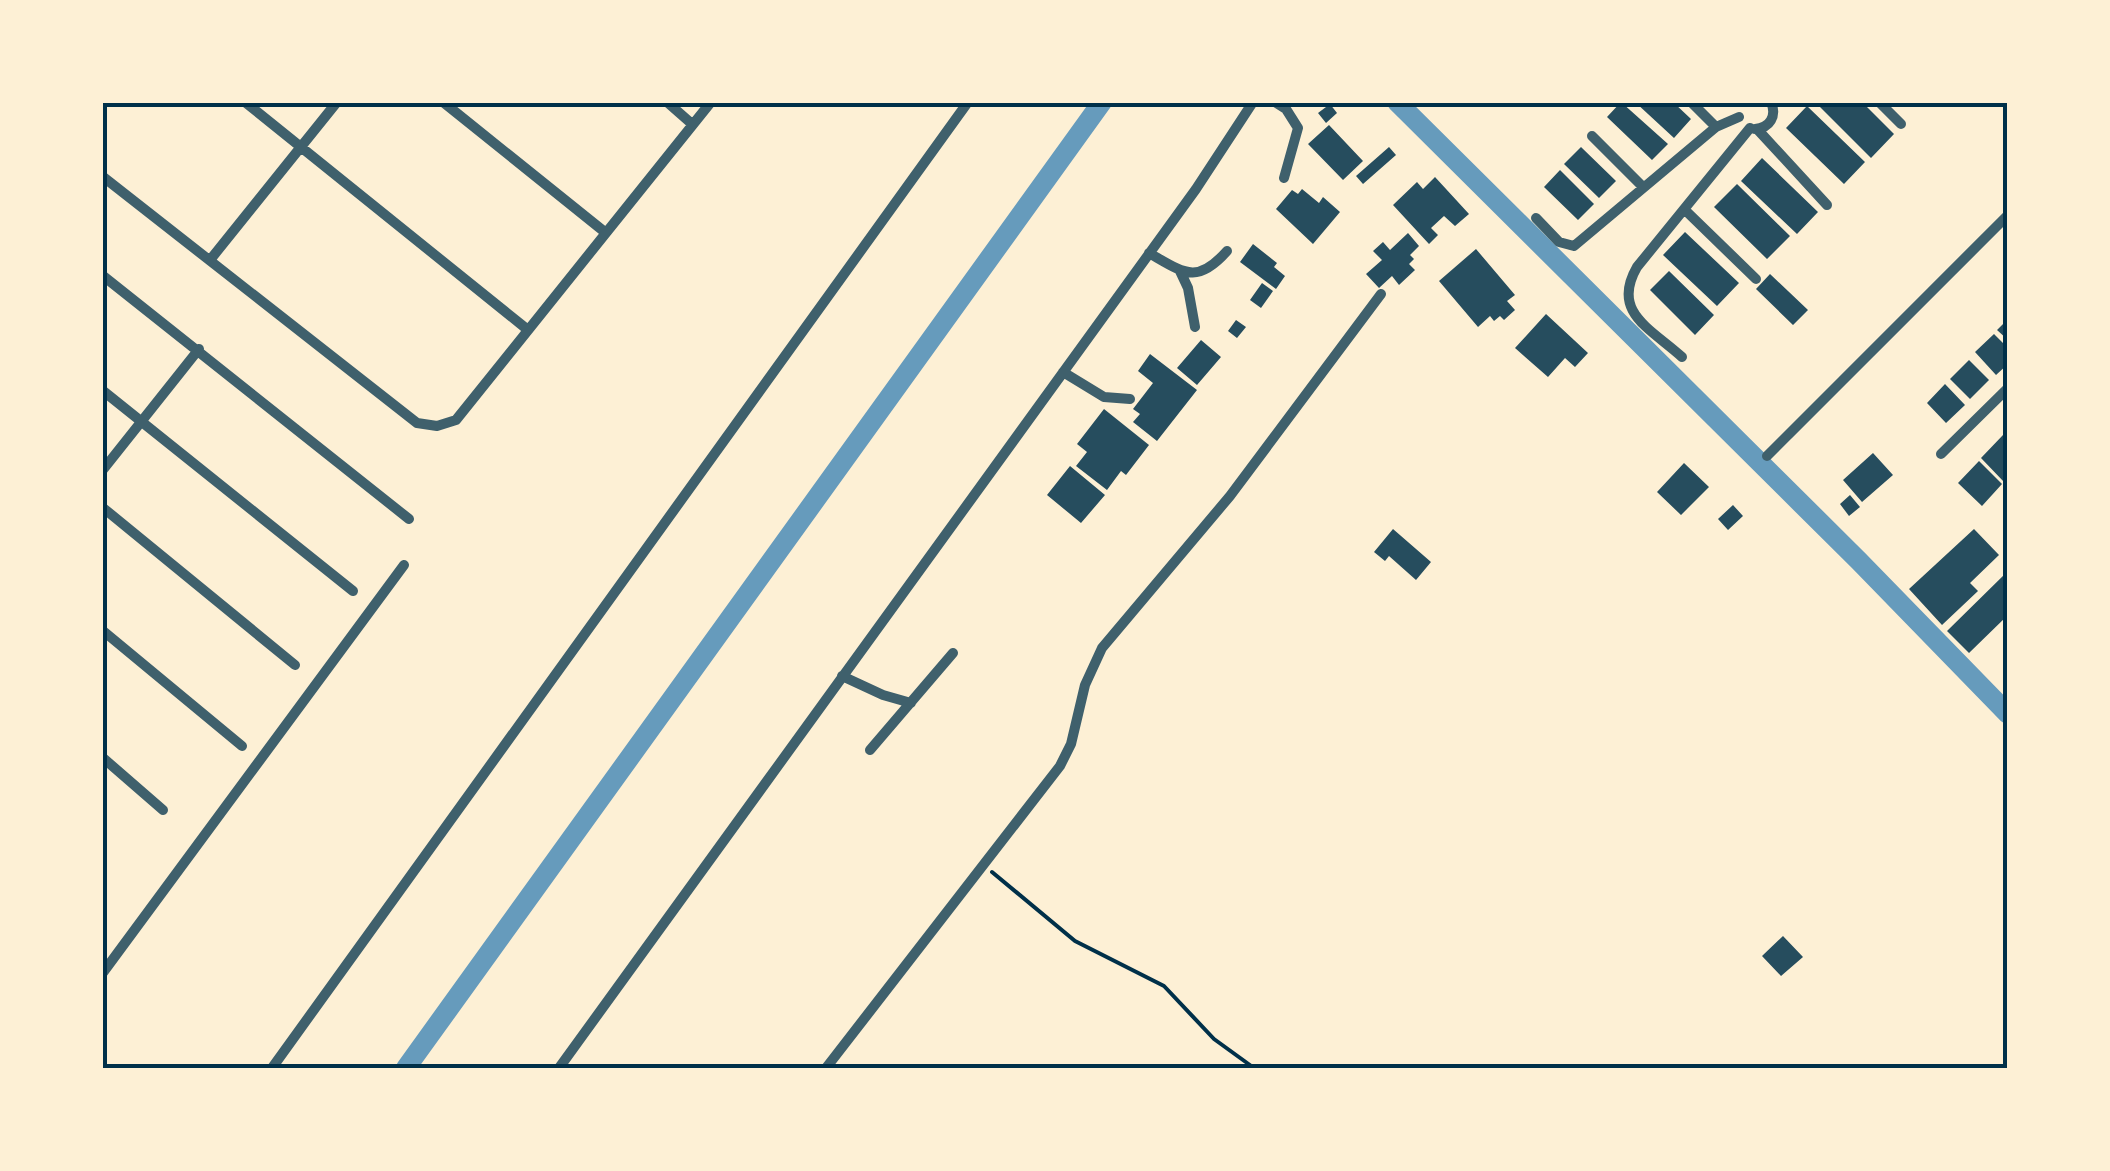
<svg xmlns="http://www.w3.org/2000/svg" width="2110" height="1171" font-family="Barlow,sans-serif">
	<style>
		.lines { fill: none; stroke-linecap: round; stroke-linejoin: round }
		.canal { stroke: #669bbc; stroke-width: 20 }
		.building { fill: #264d5e }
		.path { stroke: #003049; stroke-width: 4 }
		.minor { stroke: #3f606c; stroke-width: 10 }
		.neatline { fill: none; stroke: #003049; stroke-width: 4 }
	</style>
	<rect width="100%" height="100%" fill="#fdf0d5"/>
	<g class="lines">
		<path class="canal" d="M1397 102 1859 561 2008 714
			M406 1068 1102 102"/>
	</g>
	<path class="building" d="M1621 102 1668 144 1652 160 1607 117Z
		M1635 102H1673L1691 119 1674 138Z
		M1815 102H1862L1894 134 1871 158Z
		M1330 104 1337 113 1326 123 1318 113Z
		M1807 106 1865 162 1844 184 1786 128Z
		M1329 125 1363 161 1343 180 1308 144Z
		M1389 147 1396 155 1363 184 1356 176Z
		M1581 147 1616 181 1599 198 1564 164Z
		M1762 158 1818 212 1797 234 1741 181Z
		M1560 170 1594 204 1578 220 1544 187Z
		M1435 177 1469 214 1455 226 1444 216 1431 228 1438 235 1429 244 1393 205 1417 182 1423 189Z
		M1737 184 1790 236 1767 259 1714 207Z
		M1302 189 1319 203 1323 197 1340 212 1313 244 1276 209 1292 190 1298 194Z
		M1685 232 1739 283 1717 306 1663 255Z
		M1408 233 1419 246 1410 255 1414 259 1409 264 1415 270 1399 285 1392 276 1379 288 1366 274 1382 260 1373 251 1383 242 1390 250Z
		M1253 244 1277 263 1274 267 1285 276 1276 289 1240 262Z
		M1476 249 1515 295 1507 301 1515 310 1504 320 1500 316 1494 321 1490 316 1478 327 1439 281Z
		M1669 271 1714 315 1695 335 1650 290Z
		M1770 274 1808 310 1793 325 1756 289Z
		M1262 283 1273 291 1261 308 1250 300Z
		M1546 314 1588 353 1575 367 1565 358 1548 377 1515 348Z
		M2008 319V340L1997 330Z
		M1236 320 1246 327 1237 338 1228 331Z
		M1994 334 2008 348V364L1996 375 1975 352Z
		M1201 340 1221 357 1197 385 1177 368Z
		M1150 354 1197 390 1157 441 1133 422 1140 414 1133 409 1153 383 1138 371Z
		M1969 360 1989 380 1970 399 1950 379Z
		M1945 384 1965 405 1946 423 1927 403Z
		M1104 409 1149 445 1126 475 1121 471 1107 490 1076 466 1087 452 1077 444Z
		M2003 435 2008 440V479L2004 482 1981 458Z
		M1873 453 1893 475 1862 502 1843 480Z
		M1979 461 2002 484 1982 506 1958 483Z
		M1684 463 1709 487 1681 515 1657 492Z
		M1070 466 1105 495 1081 523 1047 495Z
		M1850 495 1860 507 1849 516 1840 504Z
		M1733 505 1743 516 1728 530 1718 519Z
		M1393 529 1431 562 1416 580 1389 556 1385 561 1374 552Z
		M1974 529 1999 555 1970 583 1978 591 1942 625 1909 589Z
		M2008 571V615L1969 653 1947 631Z
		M1783 936 1803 957 1781 976 1762 956Z"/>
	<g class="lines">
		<path class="path" d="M992 872 1075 941 1164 986 1214 1039 1254 1068"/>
		<path class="minor" d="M245 102 528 330
			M443 102 606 233
			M667 102 692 124
			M1275 102 1286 109 1298 128 1284 178
			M1691 102 1716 127
			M1879 102 1901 124
			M1755 129C1770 128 1777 116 1771 102
			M1758 130 1827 205
			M1592 136 1643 187
			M102 176 417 423 437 426 456 420 711 102
			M1685 210 1756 279
			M1536 218 1559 242 1574 246 1716 127 1739 117
			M1149 253C1184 273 1197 285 1227 251
			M210 260 337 102
			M1180 271 1188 288 1195 327
			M102 275 409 519
			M1682 357C1650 328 1611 312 1637 267L1750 128
			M1063 372 1104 397 1130 399
			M102 390 353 591
			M1941 454 2008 388
			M1767 456 2008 215
			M102 471 199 349
			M102 507 295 665
			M102 630 242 746
			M842 676 883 695 911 703
			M870 750 953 653
			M102 757 163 810
			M102 974 404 565
			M272 1068 968 102
			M559 1068 1196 189 1253 102
			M826 1068 1060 766 1071 744 1085 685 1102 648 1230 496 1381 294"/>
	</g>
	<rect width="2110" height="1171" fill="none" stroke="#fdf0d5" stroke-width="210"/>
	<rect x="105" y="105" width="1900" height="961" class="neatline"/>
</svg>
